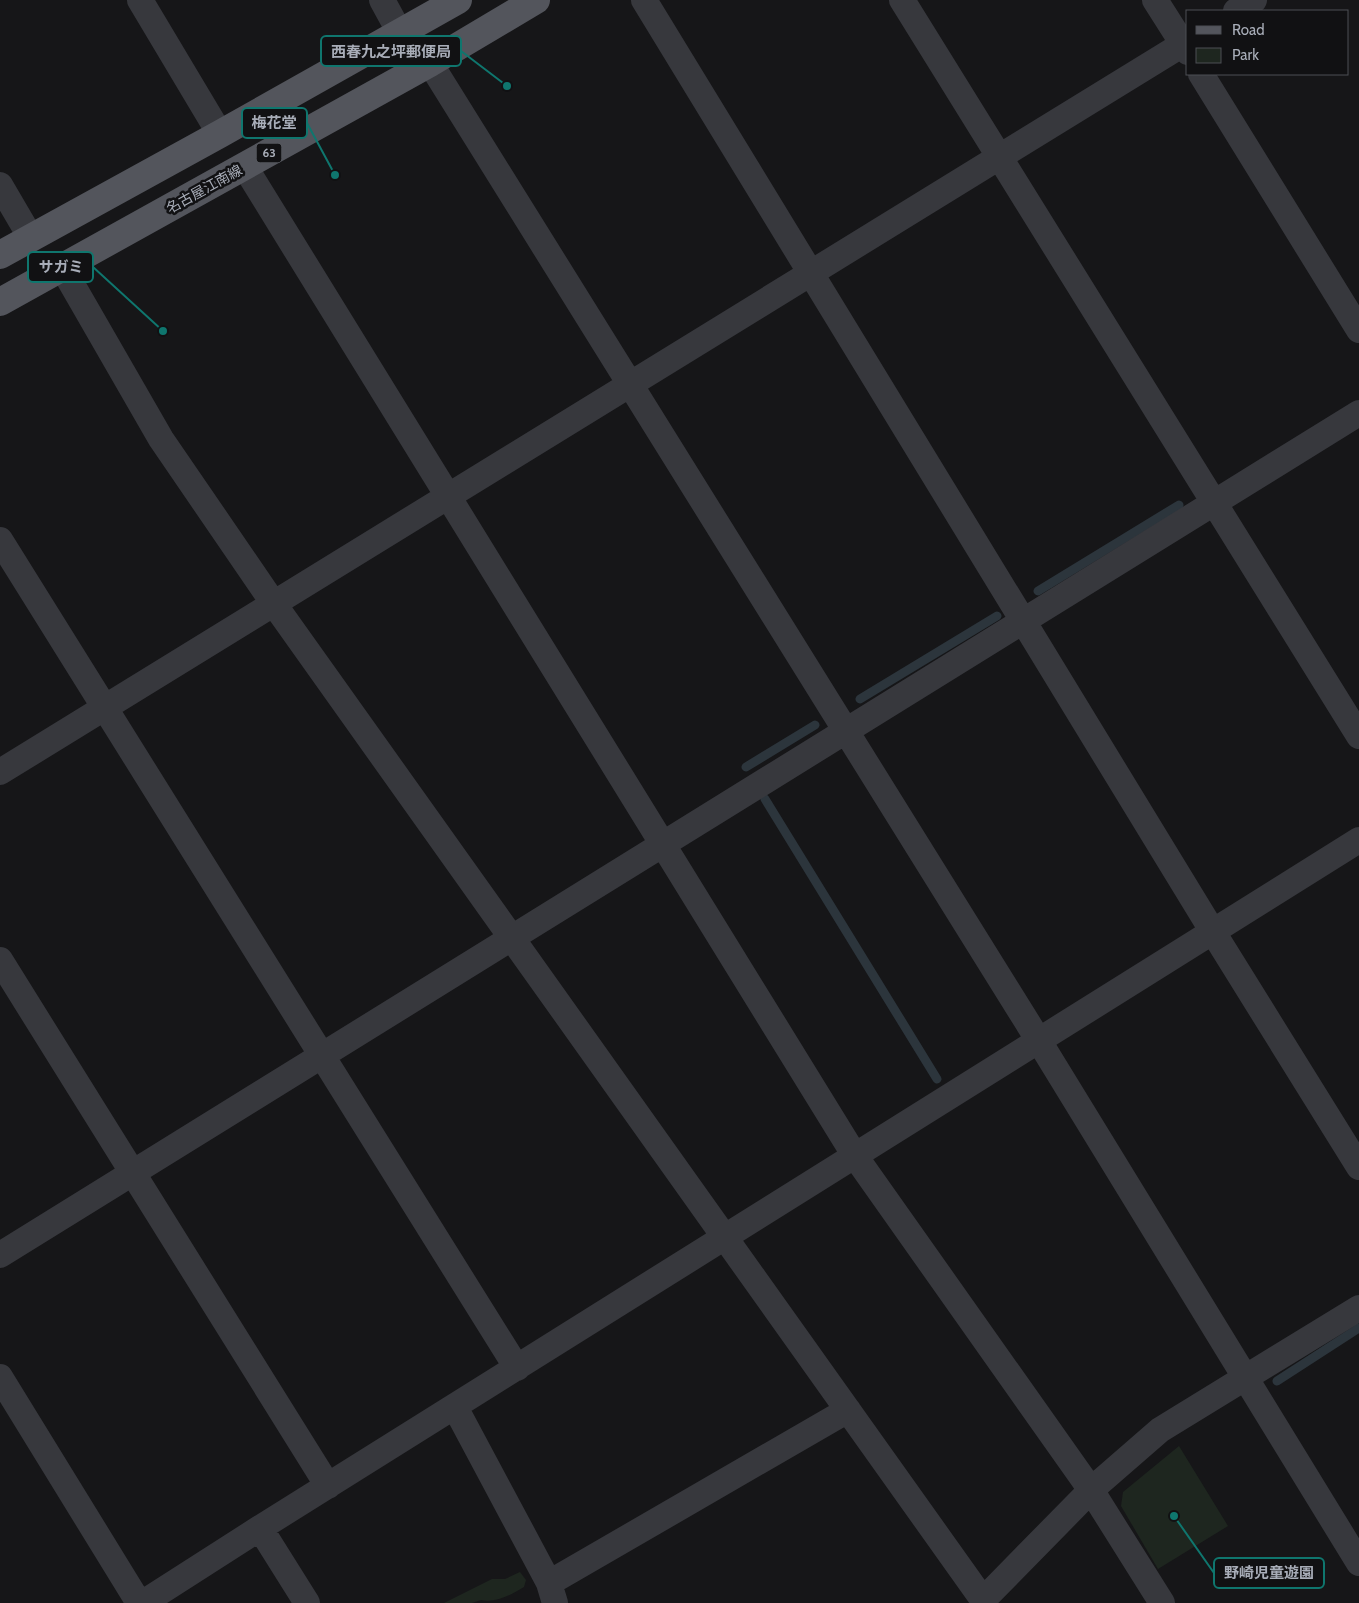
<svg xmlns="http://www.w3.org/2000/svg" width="1359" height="1603" font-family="Cabin,'Noto Sans JP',sans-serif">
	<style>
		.green { fill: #1e261f }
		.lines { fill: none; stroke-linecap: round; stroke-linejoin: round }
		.stream { stroke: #2c353c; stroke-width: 9 }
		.street { stroke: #37383d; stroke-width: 26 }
		.primary { stroke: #53555c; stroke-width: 28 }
		.labels { text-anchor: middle; stroke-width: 5; stroke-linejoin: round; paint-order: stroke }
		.shield { fill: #111113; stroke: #7b7e86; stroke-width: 1 }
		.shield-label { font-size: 12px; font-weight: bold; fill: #a8adb8 }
		.street-label { font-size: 14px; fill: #a8adb8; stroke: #111113 }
		.leader { fill: none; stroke: #0f766e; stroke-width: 2 }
		.callout-dot { fill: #0f766e; stroke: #111113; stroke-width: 2 }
		.callout { fill: #111113; stroke: #0f766e; stroke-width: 2 }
		.callout-label { font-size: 15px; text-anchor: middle; font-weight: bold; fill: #a8adb8 }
	</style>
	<rect width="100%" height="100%" fill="#161618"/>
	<path class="green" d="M1179 1446 1228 1526 1158 1569 1121 1506 1123 1492Z
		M520 1572 526 1580 524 1587C511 1595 496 1603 481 1600L472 1603H444L492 1579H505Z"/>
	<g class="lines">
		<path class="stream" d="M1038 591 1179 505
			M860 699 997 616
			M746 767 815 725
			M765 799 937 1079
			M1277 1381 1359 1328"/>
		<path class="street" d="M140 0 220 134
			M382 0 400 33 430 63 1039 1041 1359 1563
			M644 0 1213 932 1359 1167
			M902 0 1359 736
			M1155 0 1188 52
			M1236 11 1254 0
			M1201 74 1359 330
			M245 167 855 1156 1091 1490 1162 1603
			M0 185 31 238
			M62 267 161 439 274 604 983 1600V1603
			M0 540 517 1368
			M0 772 1188 41
			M0 960 328 1486
			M0 1255 1359 413
			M0 1377 139 1603
			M455 1407 549 1583 555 1603
			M260 1528 307 1603
			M549 1583 848 1410
			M983 1600 1091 1490 1160 1430 1359 1308
			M143 1603 260 1528 1359 840"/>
		<path class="primary" d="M0 255 220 134 458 0
			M0 302 430 63 536 0"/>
	</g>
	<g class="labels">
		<rect class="shield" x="256.5" y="143.5" width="25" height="19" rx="4"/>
		<g class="shield-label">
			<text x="269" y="157">63</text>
		</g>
		<g class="street-label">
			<text transform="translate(204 189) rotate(-29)" y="5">名古屋江南線</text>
		</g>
	</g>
	<path class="leader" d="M507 86L461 51M335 175L307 123M163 331L93 267M1174 1516L1214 1573"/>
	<g class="callout-dot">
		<circle cx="507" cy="86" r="5"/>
		<circle cx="335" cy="175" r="5"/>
		<circle cx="163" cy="331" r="5"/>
		<circle cx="1174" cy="1516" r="5"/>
	</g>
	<g class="callout">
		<rect x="321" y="36" width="140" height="30" rx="5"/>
		<rect x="242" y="108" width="65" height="30" rx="5"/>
		<rect x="28" y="252" width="65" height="30" rx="5"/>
		<rect x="1214" y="1558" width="110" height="30" rx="5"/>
	</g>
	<g class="callout-label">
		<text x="391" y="57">西春九之坪郵便局</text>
		<text x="274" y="128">梅花堂</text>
		<text x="61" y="272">サガミ</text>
		<text x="1269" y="1578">野崎児童遊園</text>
	</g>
	<rect x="1186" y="10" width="162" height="65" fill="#111113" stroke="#4d4f55"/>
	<rect x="1196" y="26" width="25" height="8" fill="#53555c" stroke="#4d4f55"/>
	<text x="1232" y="35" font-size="15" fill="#a8adb8">Road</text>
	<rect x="1196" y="48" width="25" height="15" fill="#1e261f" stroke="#4d4f55"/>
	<text x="1232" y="60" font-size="15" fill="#a8adb8">Park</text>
</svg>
